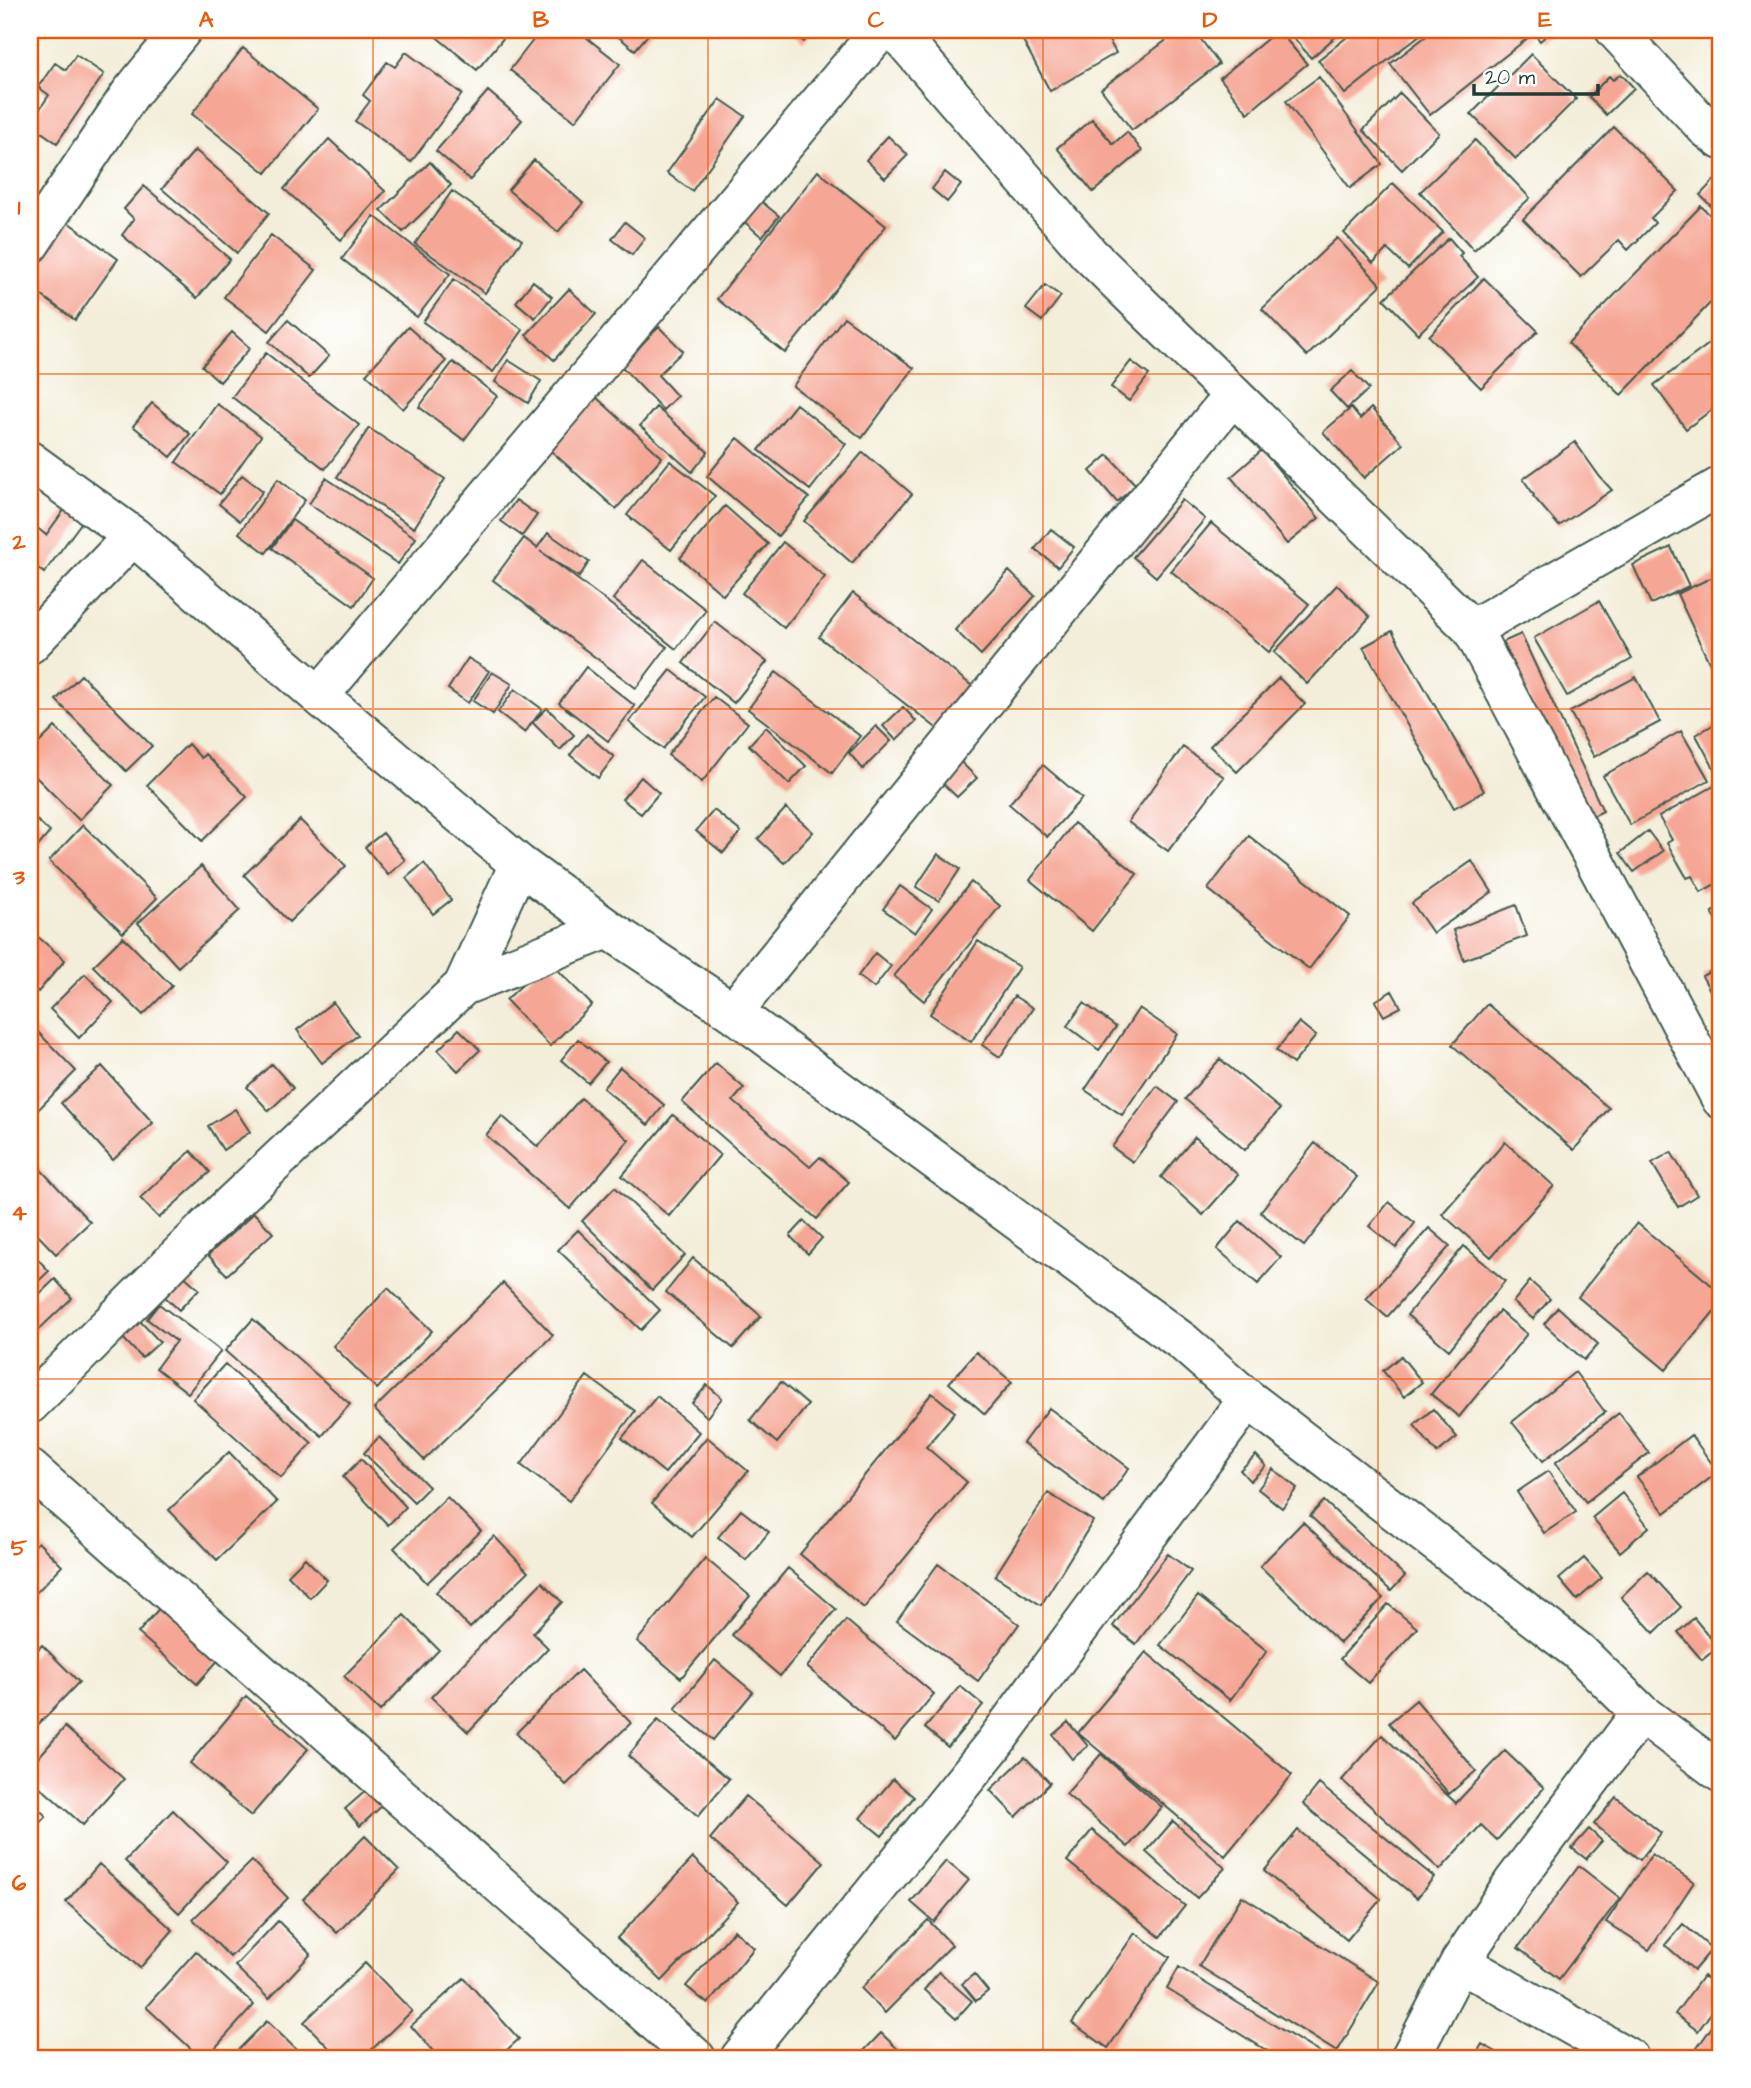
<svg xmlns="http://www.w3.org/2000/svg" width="1751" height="2088" font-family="'Architects Daughter',sans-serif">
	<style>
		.building { fill: #f5a694 }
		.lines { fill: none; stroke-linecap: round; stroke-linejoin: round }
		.minor-casing { stroke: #3f584d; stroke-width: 42 }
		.minor { stroke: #fff; stroke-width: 38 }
		.grid { fill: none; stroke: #e8590c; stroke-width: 2; stroke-opacity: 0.55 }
		.neatline { fill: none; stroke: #e8590c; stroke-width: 2.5 }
		.grid-label { font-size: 23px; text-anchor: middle; font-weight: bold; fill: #e8590c }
	</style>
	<rect width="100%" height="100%" fill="#fff"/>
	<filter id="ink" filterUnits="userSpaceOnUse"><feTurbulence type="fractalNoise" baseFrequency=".0143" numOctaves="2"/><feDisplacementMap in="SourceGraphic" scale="14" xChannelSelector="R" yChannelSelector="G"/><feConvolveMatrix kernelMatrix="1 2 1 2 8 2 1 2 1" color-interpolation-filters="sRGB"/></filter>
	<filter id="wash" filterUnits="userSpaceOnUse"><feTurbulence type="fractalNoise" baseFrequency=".00686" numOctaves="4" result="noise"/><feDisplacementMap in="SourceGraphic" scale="28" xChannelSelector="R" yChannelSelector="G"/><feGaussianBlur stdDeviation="1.57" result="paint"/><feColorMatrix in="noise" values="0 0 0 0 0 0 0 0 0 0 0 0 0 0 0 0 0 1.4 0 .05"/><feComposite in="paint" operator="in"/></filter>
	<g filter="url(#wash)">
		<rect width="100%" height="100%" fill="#f3eed9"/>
		<g id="blocks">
			<path class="building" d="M428 30H510L477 70Z
				M541 30H577L620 64 575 121 510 70Z
				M610 30H652L635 50Z
				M788 30H814L804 42Z
				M1030 30H1103L1116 53 1050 91 1020 35Z
				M1180 30H1194L1219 64 1132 130 1101 89Z
				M1278 30 1307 64 1248 113 1220 78Z
				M1287 30H1343L1311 58Z
				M1356 30H1426L1345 94 1318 60Z
				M1434 30H1524L1529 37 1430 115 1390 64Z
				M1532 30H1553L1540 41Z
				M243 48 318 109 266 173 192 114Z
				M406 52 462 94 411 162 355 121 370 101 363 95 387 62 395 67Z
				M1531 54 1576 99 1516 159 1471 114Z
				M76 55 104 74 57 143 30 124 49 95 38 87 55 63 66 70Z
				M1621 74 1634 88 1606 115 1589 97 1609 76 1613 80Z
				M1319 77 1382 164 1350 188 1286 101Z
				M488 91 522 120 470 180 436 151Z
				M1400 93 1439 133 1402 170 1363 130Z
				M720 99 745 116 692 191 667 173Z
				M1092 119 1113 144 1127 132 1142 151 1093 192 1057 148Z
				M1614 127 1678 191 1651 218 1655 223 1628 250 1619 240 1581 277 1523 219Z
				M888 136 908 155 885 178 866 160Z
				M329 139 385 191 341 240 284 189Z
				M1475 140 1530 198 1474 250 1420 192Z
				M195 150 269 213 237 253 162 189Z
				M534 160 583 203 558 232 508 190Z
				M430 162 451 185 403 232 381 210Z
				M818 171 886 226 785 353 717 299Z
				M945 172 961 185 947 202 932 189Z
				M1721 173V216L1700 195Z
				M1393 183 1443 232 1408 269 1387 249 1373 263 1344 233Z
				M144 186 230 259 197 298 122 235 134 219 124 209Z
				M452 191 522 240 485 293 415 244Z
				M757 198 779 216 762 237 740 218Z
				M1701 206 1721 226V292L1621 395 1568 343Z
				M374 216 450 274 417 317 342 259Z
				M65 220 118 259 75 320 30 287V269Z
				M625 222 645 238 632 255 612 239Z
				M271 235 316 270 269 331 224 297Z
				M1337 238 1381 285 1307 356 1262 309Z
				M1449 238 1462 253 1459 256 1478 277 1418 334 1384 299Z
				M1484 278 1538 331 1481 388 1429 336Z
				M454 279 523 330 493 372 423 322Z
				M533 281 552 297 535 318 516 302Z
				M1045 285 1061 296 1042 321 1026 309Z
				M569 289 596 314 554 360 526 335Z
				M844 317 914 368 862 438 793 386Z
				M288 320 329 356 309 378 269 342Z
				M408 327 446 361 403 409 366 374Z
				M659 327 683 351 658 375 677 396 663 410 620 365Z
				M232 332 250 348 220 382 202 366Z
				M1717 338 1721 344V403L1686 429 1654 385Z
				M266 353 359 425 325 469 232 397Z
				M508 360 541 381 528 403 495 382Z
				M1131 361 1149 375 1129 401 1111 387Z
				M453 362 497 396 464 440 419 407Z
				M1352 371 1369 389 1347 409 1330 391Z
				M596 397 662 457 616 509 550 450Z
				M152 403 190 434 171 457 133 426Z
				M217 404 261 436 220 494 176 462Z
				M796 404 846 444 810 490 759 450Z
				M656 407 708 452 692 472 640 426Z
				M1351 408 1360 419 1371 408 1403 444 1364 478 1323 432Z
				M369 428 445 479 414 528 337 477Z
				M738 438 809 498 778 536 707 476Z
				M1575 442 1600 477 1612 490 1559 526 1533 496 1534 495 1523 479Z
				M1262 450 1319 518 1287 544 1231 477Z
				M863 452 912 494 852 563 804 521Z
				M1108 455 1136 485 1117 502 1090 471Z
				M670 461 715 496 671 550 627 515Z
				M242 475 263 491 240 521 219 504Z
				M326 478 416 538 398 564 309 504Z
				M278 479 305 500 266 553 239 533Z
				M516 500 537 515 522 536 501 521Z
				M1182 500 1205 519 1156 577 1133 557Z
				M67 506 84 519 44 573 30 562V522L46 535Z
				M725 506 768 544 723 595 680 558Z
				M292 520 373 578 354 606 272 548Z
				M1211 523 1309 604 1269 652 1171 571Z
				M1051 529 1074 547 1058 567 1035 549Z
				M548 533 589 562 579 577 540 551 667 647 636 688 493 580 524 538 537 548Z
				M783 542 825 577 784 628 742 593Z
				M1671 547 1689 586 1651 604 1633 565Z
				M643 560 706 610 676 649 613 599Z
				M1009 571 1035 596 981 655 955 630Z
				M1721 573V688L1677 594Z
				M1337 585 1370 617 1307 684 1274 652Z
				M853 593 976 689 943 733 819 637Z
				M1599 601 1632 659 1567 696 1534 638Z
				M715 622 767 662 734 703 683 663Z
				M1392 631 1484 791 1454 808 1363 647Z
				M1521 634 1603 811 1585 820 1503 642Z
				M468 658 489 671 468 703 448 689Z
				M586 667 635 706 608 741 559 703Z
				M671 670 705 697 663 749 629 722Z
				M492 672 512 684 493 714 473 701Z
				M776 672 860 736 832 773 748 709Z
				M81 675 152 746 126 771 56 700Z
				M1636 677 1660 722 1594 757 1570 712Z
				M1279 678 1305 704 1237 772 1210 746Z
				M515 689 542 709 533 722 547 708 574 735 560 750 532 722 525 733 498 712Z
				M714 697 748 723 702 782 668 755Z
				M903 707 916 721 896 740 883 726Z
				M1721 720V772L1717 774 1696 735Z
				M30 724 39 731 30 742Z
				M876 726 891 741 863 769 849 753Z
				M55 727 113 785 79 820 30 771V752Z
				M766 727 806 766 789 784 749 745Z
				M1681 731 1709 780 1630 825 1603 776Z
				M587 734 614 757 598 778 570 755Z
				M188 744 201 758 205 754 247 797 202 841 147 785Z
				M1183 747 1224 777 1168 851 1128 822Z
				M954 755 977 778 957 797 934 775Z
				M1043 765 1082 798 1047 837 1009 804Z
				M641 777 659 793 641 814 622 799Z
				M1714 786 1721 798V881L1701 892 1692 876 1687 878 1667 843 1672 840 1659 817Z
				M786 808 813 832 784 863 758 839Z
				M714 810 741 832 723 853 696 831Z
				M30 814 50 832 30 856Z
				M300 820 346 866 289 922 244 875Z
				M1074 823 1137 874 1092 931 1030 880Z
				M83 825 157 898 123 933 49 861Z
				M1648 831 1663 851 1634 872 1620 853Z
				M383 833 405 860 388 875 365 847Z
				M1249 836 1350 916 1309 969 1208 889Z
				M938 854 960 869 939 901 916 887Z
				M1472 861 1492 892 1433 933 1412 903Z
				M424 863 451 900 433 914 406 878Z
				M201 866 240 910 178 967 138 923Z
				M971 882 1000 906 924 1001 894 976Z
				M900 886 932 909 915 933 883 909Z
				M1516 905 1527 936 1464 960 1453 930Z
				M1721 907V928L1712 912Z
				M30 930 65 960 38 992 30 984Z
				M123 937 172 986 143 1015 93 966Z
				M978 941 1019 967 971 1042 930 1014Z
				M875 953 891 966 874 988 858 976Z
				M548 960 592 1005 550 1046 506 1000Z
				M1721 966V1006L1719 1007 1702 976Z
				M85 974 113 1002 79 1038 50 1009Z
				M1392 991 1401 1007 1384 1016 1375 1001Z
				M1014 996 1033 1008 1000 1057 982 1045Z
				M333 1002 358 1035 322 1063 297 1030Z
				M1084 1003 1116 1027 1099 1050 1067 1026Z
				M1487 1004 1609 1108 1574 1150 1452 1045Z
				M1139 1008 1177 1034 1122 1115 1085 1090Z
				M1299 1022 1316 1036 1293 1064 1276 1050Z
				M30 1024 76 1071 30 1118Z
				M459 1029 480 1050 458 1071 438 1050Z
				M578 1039 606 1062 588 1083 561 1060Z
				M1220 1059 1280 1109 1245 1150 1185 1099Z
				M716 1063 744 1088 733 1101 810 1167 820 1157 849 1182 817 1219 682 1102Z
				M272 1064 293 1088 269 1111 247 1087Z
				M102 1066 153 1123 113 1160 61 1103Z
				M620 1067 664 1105 648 1125 603 1088Z
				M1157 1086 1178 1102 1133 1162 1112 1147Z
				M581 1098 629 1140 570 1209 486 1135 502 1116 538 1147Z
				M235 1109 250 1132 223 1150 208 1126Z
				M673 1115 720 1155 669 1216 622 1176Z
				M1195 1137 1238 1175 1203 1215 1161 1177Z
				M1505 1142 1554 1186 1491 1257 1442 1214Z
				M1315 1143 1357 1177 1304 1246 1260 1212Z
				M191 1151 210 1172 159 1218 140 1198Z
				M1671 1152 1697 1195 1678 1207 1652 1163Z
				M30 1158 90 1222 56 1254 30 1227Z
				M615 1187 685 1255 652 1290 582 1221Z
				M1389 1202 1415 1223 1396 1248 1369 1226Z
				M254 1213 273 1233 227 1275 208 1255Z
				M804 1221 822 1238 808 1254 790 1236Z
				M1240 1221 1281 1257 1258 1284 1217 1249Z
				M1637 1223 1721 1293V1303L1666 1370 1578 1297Z
				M1429 1228 1450 1246 1387 1317 1366 1299Z
				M578 1230 660 1310 641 1330 558 1250Z
				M1464 1246 1505 1281 1449 1350 1407 1315Z
				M30 1251 49 1271 30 1289Z
				M693 1258 761 1316 733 1348 666 1292Z
				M183 1275 199 1289 179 1310 164 1296Z
				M55 1279 72 1298 33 1335 30 1331V1303Z
				M1530 1281 1550 1299 1533 1319 1513 1302Z
				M503 1283 553 1335 424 1460 374 1409Z
				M388 1288 432 1331 377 1389 333 1346Z
				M159 1304 221 1351 188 1393 156 1368 176 1341 147 1319Z
				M1558 1307 1598 1344 1584 1360 1544 1324Z
				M1499 1311 1527 1334 1459 1417 1431 1394Z
				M136 1317 160 1342 142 1358 119 1334Z
				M253 1319 350 1404 322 1436 225 1351Z
				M976 1352 1012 1382 985 1414 949 1383Z
				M1401 1356 1422 1382 1404 1397 1383 1371Z
				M225 1364 312 1443 281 1478 193 1399Z
				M1575 1372 1605 1412 1543 1461 1512 1422Z
				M587 1376 635 1411 569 1501 521 1465Z
				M781 1382 808 1405 777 1443 750 1420Z
				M707 1385 722 1398 707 1417 692 1403Z
				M932 1393 955 1412 926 1447 967 1482 864 1608 800 1554Z
				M657 1396 699 1432 665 1473 622 1438Z
				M1049 1408 1129 1468 1104 1503 1023 1443Z
				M1433 1409 1457 1437 1437 1453 1414 1425Z
				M1619 1413 1649 1453 1586 1502 1555 1463Z
				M1691 1435 1718 1472 1665 1513 1637 1477Z
				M379 1437 429 1487 414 1502 364 1453Z
				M707 1437 748 1471 692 1537 652 1503Z
				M229 1452 277 1502 217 1560 169 1510Z
				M1256 1455 1266 1466 1250 1481 1240 1470Z
				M361 1459 406 1507 388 1525 343 1477Z
				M1273 1469 1297 1488 1282 1508 1258 1489Z
				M1548 1471 1576 1512 1544 1533 1517 1492Z
				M1048 1493 1093 1521 1041 1605 995 1576Z
				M1622 1493 1649 1527 1620 1552 1592 1518Z
				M447 1497 481 1531 427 1583 394 1548Z
				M1324 1501 1405 1576 1391 1591 1310 1516Z
				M741 1510 769 1532 746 1560 718 1537Z
				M1303 1522 1383 1598 1340 1643 1260 1566Z
				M494 1536 528 1572 470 1628 436 1592Z
				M38 1542 62 1566 30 1599V1550Z
				M1168 1554 1191 1571 1136 1644 1113 1626Z
				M305 1558 327 1580 310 1598 288 1575Z
				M705 1558 750 1596 681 1678 637 1641Z
				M1584 1558 1602 1578 1577 1600 1559 1579Z
				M938 1564 1019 1624 978 1681 897 1621Z
				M788 1568 836 1609 780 1676 732 1635Z
				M1648 1571 1681 1607 1654 1633 1621 1597Z
				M542 1582 562 1602 533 1633 548 1648 468 1732 431 1697Z
				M1198 1596 1267 1651 1230 1700 1160 1645Z
				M1388 1604 1417 1628 1368 1683 1340 1659Z
				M162 1605 221 1657 197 1684 138 1633Z
				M404 1615 439 1650 380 1711 344 1676Z
				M1694 1618 1718 1647 1702 1660 1678 1632Z
				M846 1620 934 1694 895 1741 807 1667Z
				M42 1645 79 1682 30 1733V1658Z
				M1146 1652 1292 1775 1225 1856 1078 1733Z
				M715 1660 753 1692 713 1740 675 1709Z
				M580 1670 631 1723 566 1785 516 1733Z
				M960 1686 983 1705 948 1747 925 1728Z
				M246 1696 308 1749 251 1816 190 1763Z
				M1416 1700 1476 1771 1449 1794 1389 1723Z
				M658 1720 729 1779 698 1816 628 1756Z
				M1068 1722 1088 1746 1072 1759 1053 1735Z
				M65 1727 124 1779 83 1825 30 1778V1767Z
				M1382 1735 1456 1803 1505 1751 1544 1788 1497 1840 1481 1825 1440 1870 1342 1780Z
				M1101 1754 1162 1807 1128 1847 1066 1794Z
				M1025 1757 1050 1783 1016 1817 990 1790Z
				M893 1779 914 1797 882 1836 860 1818Z
				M1319 1784 1434 1877 1417 1898 1303 1804Z
				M368 1789 383 1805 360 1826 345 1809Z
				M746 1796 824 1862 788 1905 710 1839Z
				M1616 1797 1661 1833 1640 1860 1594 1824Z
				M30 1801 46 1816 30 1833Z
				M173 1810 227 1862 179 1913 125 1861Z
				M1173 1821 1225 1868 1197 1898 1146 1852Z
				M1589 1829 1602 1841 1586 1859 1572 1848Z
				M1092 1830 1185 1906 1160 1937 1067 1861Z
				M1298 1830 1381 1899 1347 1940 1264 1871Z
				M365 1836 399 1870 337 1933 303 1899Z
				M1652 1854 1694 1882 1649 1950 1606 1922Z
				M693 1858 738 1902 662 1981 617 1938Z
				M252 1861 288 1898 230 1957 193 1919Z
				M946 1861 969 1880 934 1922 911 1902Z
				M99 1864 173 1930 140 1968 66 1902Z
				M1579 1866 1620 1898 1559 1979 1518 1948Z
				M1242 1896 1379 1982 1337 2052 1199 1966Z
				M928 1920 952 1945 885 2013 861 1988Z
				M278 1921 311 1954 269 1999 235 1966Z
				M1683 1924 1712 1949 1694 1970 1665 1945Z
				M734 1930 754 1948 708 2004 686 1986Z
				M1135 1933 1170 1957 1108 2048 1072 2023Z
				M196 1951 254 2005 206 2058H201L146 2007Z
				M365 1963 412 2011 363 2058H339L304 2022Z
				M1179 1967 1328 2058H1279L1167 1989Z
				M939 1972 972 2001 956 2019 924 1990Z
				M974 1974 988 1991 976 2001 962 1984Z
				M1703 1976 1721 1990V1999L1698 2031 1675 2014Z
				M464 1978 519 2039 498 2058H439L411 2026Z
				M1721 2014V2058H1690Z
				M267 2021 305 2058H230Z
				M881 2033 907 2058H857Z
				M1482 2044 1507 2058H1474Z"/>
		</g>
	</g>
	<g filter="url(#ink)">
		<use href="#blocks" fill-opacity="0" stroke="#3f584d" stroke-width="2"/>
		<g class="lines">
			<defs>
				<path id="minor" d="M895 30 1089 254 1472 629 1721 1099
					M1615 30 1706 128 1721 140
					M30 244 130 94 182 30
					M30 461 133 536 319 696 519 864 608 929 733 1012 1183 1342 1248 1399 1579 1652 1641 1713 1721 1773
					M1472 629 1721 486
					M30 644 133 536
					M319 696 881 30
					M463 986 519 864
					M733 1012 1233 395
					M30 1404 208 1226 463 986 608 929
					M30 1469 696 2058
					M1460 1962 1629 2058
					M740 2058 993 1745 1248 1399
					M1410 2058 1460 1962 1513 1883 1641 1713"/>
			</defs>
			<use href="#minor" class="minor-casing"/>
			<use href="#minor" class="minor"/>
		</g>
	</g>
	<path class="grid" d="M373 30V2058M708 30V2058M1043 30V2058M1378 30V2058M30 374H1721M30 709H1721M30 1044H1721M30 1379H1721M30 1714H1721"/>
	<rect width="1751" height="2088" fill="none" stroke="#fff" stroke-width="77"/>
	<path d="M1474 84v10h124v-10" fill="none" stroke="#1f3d34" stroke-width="3.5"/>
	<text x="1485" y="84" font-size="21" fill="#1f3d34" stroke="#ffffff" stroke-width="5" paint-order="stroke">20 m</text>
	<rect x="38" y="38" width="1674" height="2012" class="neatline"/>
	<g class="grid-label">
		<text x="206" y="27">A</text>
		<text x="541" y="27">B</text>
		<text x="876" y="27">C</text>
		<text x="1210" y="27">D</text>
		<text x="1545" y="27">E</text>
		<text x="19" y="214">1</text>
		<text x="19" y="549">2</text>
		<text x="19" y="884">3</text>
		<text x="19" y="1220">4</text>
		<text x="19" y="1555">5</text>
		<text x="19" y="1890">6</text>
	</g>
</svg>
